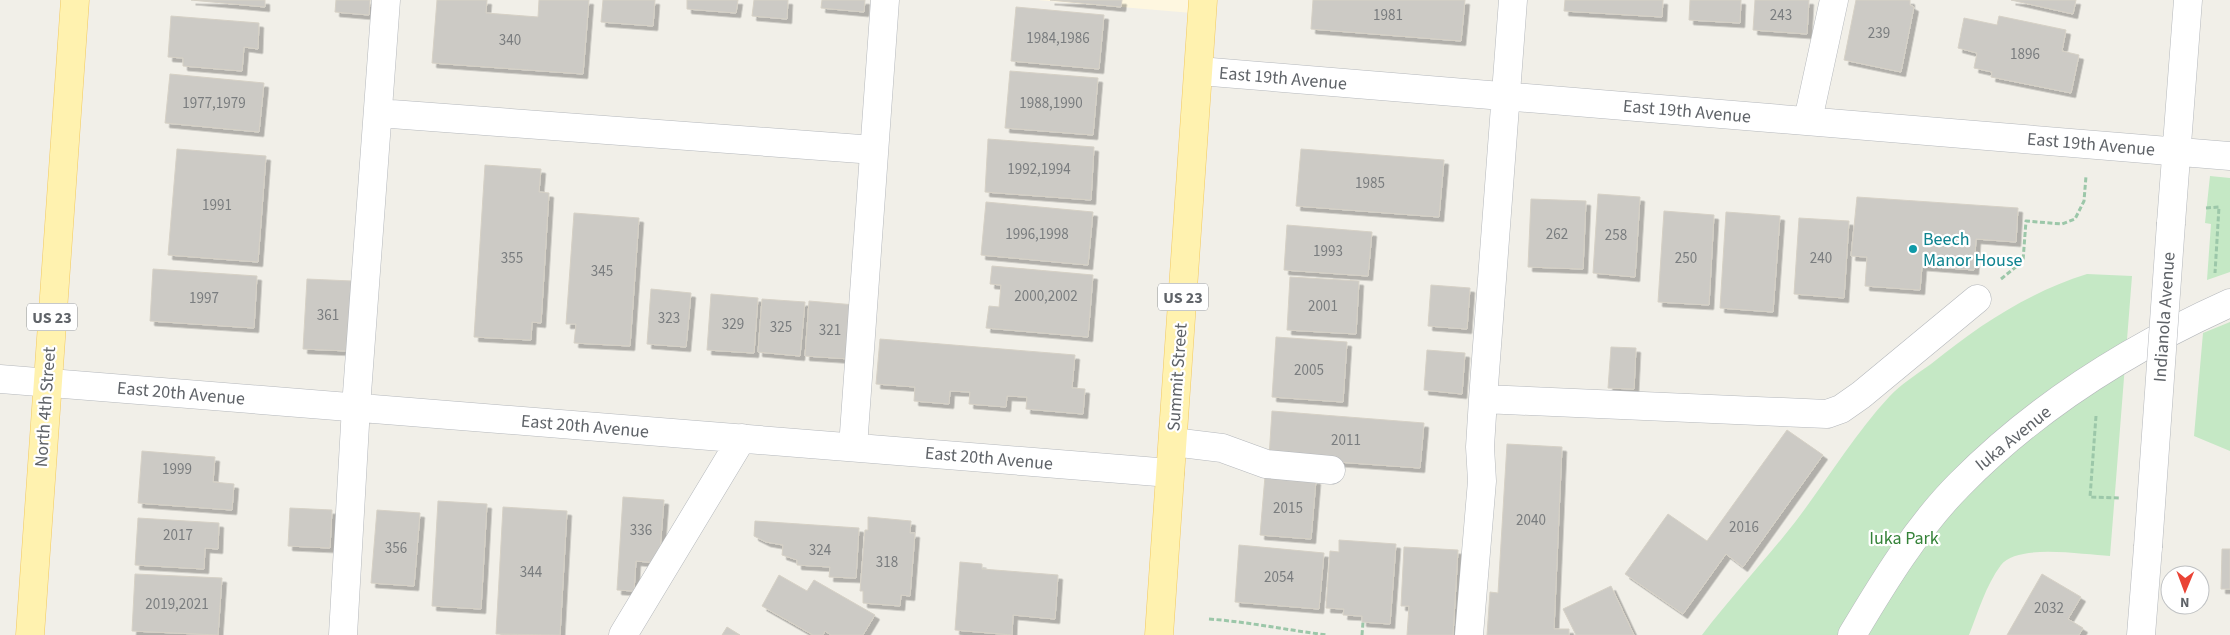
<svg xmlns="http://www.w3.org/2000/svg" width="2230" height="635" font-family="'Source Sans 3',sans-serif">
	<style>
		.commercial { fill: #fef7e0 }
		.green { fill: #c5e8c5 }
		.building { fill: #cccac5; stroke: #d6d1c6; filter: url(#shadow) }
		.lines { fill: none; stroke-linecap: round; stroke-linejoin: round }
		.minor-casing { stroke: #b5b8bc; stroke-width: 29 }
		.major-casing { stroke: #f2c960; stroke-width: 29 }
		.path { stroke: #9cc7a9; stroke-width: 3; stroke-dasharray: 5 2.5; stroke-linecap: butt }
		.minor { stroke: #fff; stroke-width: 28 }
		.major { stroke: #fff2af; stroke-width: 28 }
		.minor-bridge-casing { stroke: #b5b8bc; stroke-width: 29; stroke-linecap: butt }
		.minor-bridge { stroke: #fff; stroke-width: 28 }
		.culture-dot { fill: #0f9aa8; stroke: #fff; stroke-width: 2 }
		.labels { text-anchor: middle; stroke-width: 4.5; stroke-linejoin: round; paint-order: stroke }
		.number-label { font-size: 15px; fill: #7a7d7f }
		.shield { fill: #fff; stroke: #8f9295; stroke-width: 1 }
		.shield-label { font-size: 16px; font-weight: bold; fill: #5f6368 }
		.street-label { font-size: 18px; fill: #5f6368; stroke: #fff }
		.culture-label { font-size: 18px; fill: #0d838f; stroke: #fff; text-anchor: start }
		.park-label { font-size: 18px; fill: #348238; stroke: #fff }
	</style>
	<defs>
		<filter id="shadow"><feDropShadow dx="4.5" dy="4.5" stdDeviation="0" flood-color="#0004"/></filter>
	</defs>
	<rect width="100%" height="100%" fill="#f1efe8"/>
	<path class="commercial" d="M1038 0H1193L1192 13Z"/>
	<path class="green" d="M2210 176 2230 178V272L2207 280 2211 224 2205 223Z
		M2087 274 2132 276 2110 556C2084 555 2018 543 2001 565 1986 585 1978 612 1969 635H1702C1728 601 1757 569 1784 536 1821 491 1850 439 1889 397 1901 384 1917 374 1931 364 1979 325 2027 293 2087 274Z
		M2230 322V451L2194 436 2203 333Z"/>
	<path class="building" d="M191 0H265V7Z
		M336 0H370L369 15 335 12Z
		M437 0H487L486 13 538 17 539 0H589L583 74 432 63Z
		M603 0H655L653 26 601 22Z
		M687 0H738L736 13 687 9Z
		M754 0H788L787 19 752 16Z
		M822 0H865L864 12 821 8Z
		M1050 0H1122L1121 7Z
		M1313 0H1465L1461 41 1311 29Z
		M1565 0H1663L1662 17 1564 11Z
		M1690 0H1741L1740 23 1689 20Z
		M1755 0H1809L1807 34 1753 30Z
		M1856 0H1910V5L1914 7 1901 72 1844 60Z
		M2011 0H2076L2073 14Z
		M1016 7 1104 15 1099 69 1011 61Z
		M171 16 259 23 258 49 244 47 242 71 183 66V58L168 57Z
		M1999 16 2066 30 2062 51 2079 55 2071 93 1991 77 1992 72 1974 68 1977 53 1958 48 1964 18 1997 25Z
		M1010 71 1098 78 1093 135 1005 128Z
		M170 74 264 83 259 132 165 123Z
		M988 139 1094 147 1091 200 985 192Z
		M177 149 266 156 258 262 168 255Z
		M1301 149 1444 160 1439 217 1296 206Z
		M485 165 541 169 539 192 549 193 541 323 532 322 531 340 474 337Z
		M1598 194 1640 197 1635 277 1593 273Z
		M1857 197 2018 208 2016 242 1976 239 1974 270 1922 266 1920 290 1865 286 1867 257 1851 256Z
		M1531 199 1586 201 1583 269 1528 267Z
		M986 202 1093 212 1088 265 981 255Z
		M1664 211 1714 215 1709 305 1658 302Z
		M1726 212 1780 216 1773 312 1720 308Z
		M574 213 639 218 630 346 574 343 576 324H566Z
		M1799 218 1849 221 1844 298 1794 294Z
		M1287 225 1372 232 1368 276 1284 270Z
		M992 266 1093 275 1088 337 986 328 989 306 999 307 1001 285 990 284Z
		M153 269 257 276 254 328 150 321Z
		M1290 277 1359 281 1356 334 1287 330Z
		M307 279 352 281 348 351 303 349Z
		M1431 285 1470 288 1467 329 1428 326Z
		M651 289 691 293 686 347 647 344Z
		M711 294 758 298 754 353 707 350Z
		M762 299 805 302 800 356 758 352Z
		M809 301 855 305 850 359 805 356Z
		M1276 337 1347 342 1343 402 1272 397Z
		M880 339 1075 355 1072 388 1085 389 1083 414 1026 409 1027 397 1007 396 1006 407 969 404 970 392 950 391 949 404 914 401 915 387 876 384Z
		M1611 347 1636 348 1634 389 1608 388Z
		M1427 350 1465 353 1462 394 1424 390Z
		M1272 411 1424 423 1420 468 1269 457Z
		M1787 430 1823 455 1743 567 1726 554 1683 614 1625 574 1668 514 1707 541Z
		M1507 444 1562 447 1554 629H1569V635H1487L1490 592 1498 593Z
		M142 451 215 457 213 482 234 484 232 510 138 503Z
		M1265 476 1316 480 1311 539 1260 535Z
		M623 497 664 500 659 563 636 561 634 591 617 590Z
		M438 501 487 504 481 609 432 606Z
		M503 507 567 511 560 635 496 634Z
		M290 508 332 510 330 548 288 546Z
		M377 510 420 513 414 586 371 583Z
		M868 517 911 521 910 533H915L910 596 901 595 900 606 863 603V591H860L865 530H868Z
		M138 518 219 523 218 549 205 548 204 569 135 565Z
		M755 521 859 528 856 578 829 577 830 567 797 565V560L782 555 783 545 766 542 754 536Z
		M1339 540 1396 544 1390 624 1362 622V616L1343 615 1344 609 1326 608 1330 551 1339 552Z
		M1239 545 1324 553 1319 609 1235 602Z
		M1404 547 1458 550 1453 635H1407L1409 606H1401Z
		M2222 549H2230V589H2221Z
		M960 562 982 564V569L1058 575 1055 619 1013 615 1012 635 955 630Z
		M135 574 222 578 218 635 132 631Z
		M2042 574 2081 597 2068 619 2083 628 2079 635H2007Z
		M779 575 807 591 814 580 875 615 863 635H831L825 631 823 635H813L762 606Z
		M1611 586 1634 635H1576L1563 609Z
		M727 627 740 635H722Z"/>
	<g class="lines">
		<defs>
			<path id="minor" d="M1199 71 2230 156
				M378 113 874 150
				M1808 120 1834 0
				M2171 223 2188 0
				M0 379 1170 473
				M1483 399 1827 414 1841 409 1861 395 1977 299
				M1173 442 1222 448 1266 464 1331 470
				M853 447 885 0
				M343 635 356 407 386 0
				M623 635 742 438
				M1469 635 1482 481 1480 447 1483 399 1513 0
				M1852 635C1883 583 1917 527 1960 484 2036 407 2132 347 2230 303
				M2141 635 2148 547"/>
			<path id="major" d="M30 635 75 0
				M1159 635 1203 0"/>
		</defs>
		<use href="#minor" class="minor-casing"/>
		<use href="#major" class="major-casing"/>
		<path class="path" d="M2206 208 2219 207 2215 273
			M2001 279 2023 261 2026 221 2062 224 2075 219 2084 201 2086 176
			M2096 416 2090 497 2119 498
			M1209 619C1249 622 1287 630 1327 635
			M1362 635 1363 622"/>
		<use href="#minor" class="minor"/>
		<use href="#major" class="major"/>
		<defs>
			<path id="minor-bridge" d="M2148 547 2171 223"/>
		</defs>
		<use href="#minor-bridge" class="minor-bridge-casing"/>
		<use href="#minor-bridge" class="minor-bridge"/>
	</g>
	<circle class="culture-dot" cx="1913" cy="249" r="5"/>
	<g class="labels">
		<g class="number-label">
			<text x="1388" y="20">1981</text>
			<text x="1781" y="20">243</text>
			<text x="1879" y="38">239</text>
			<text x="1058" y="43">1984,1986</text>
			<text x="510" y="45">340</text>
			<text x="2025" y="59">1896</text>
			<text x="214" y="108">1977,1979</text>
			<text x="1051" y="108">1988,1990</text>
			<text x="1039" y="174">1992,1994</text>
			<text x="1370" y="188">1985</text>
			<text x="217" y="210">1991</text>
			<text x="1037" y="239">1996,1998</text>
			<text x="1557" y="239">262</text>
			<text x="1616" y="240">258</text>
			<text x="1328" y="256">1993</text>
			<text x="512" y="263">355</text>
			<text x="1686" y="263">250</text>
			<text x="1821" y="263">240</text>
			<text x="602" y="276">345</text>
			<text x="1046" y="301">2000,2002</text>
			<text x="204" y="303">1997</text>
			<text x="1323" y="311">2001</text>
			<text x="328" y="320">361</text>
			<text x="669" y="323">323</text>
			<text x="733" y="329">329</text>
			<text x="781" y="332">325</text>
			<text x="830" y="335">321</text>
			<text x="1309" y="375">2005</text>
			<text x="1346" y="445">2011</text>
			<text x="177" y="474">1999</text>
			<text x="1288" y="513">2015</text>
			<text x="1531" y="525">2040</text>
			<text x="1744" y="532">2016</text>
			<text x="641" y="535">336</text>
			<text x="178" y="540">2017</text>
			<text x="396" y="553">356</text>
			<text x="820" y="555">324</text>
			<text x="887" y="567">318</text>
			<text x="531" y="577">344</text>
			<text x="1279" y="582">2054</text>
			<text x="177" y="609">2019,2021</text>
			<text x="2049" y="613">2032</text>
		</g>
		<g class="shield">
			<rect x="1158" y="283.5" width="50" height="27" rx="4"/>
			<rect x="27" y="303.5" width="50" height="27" rx="4"/>
		</g>
		<g class="shield-label">
			<text x="1183" y="303">US 23</text>
			<text x="52" y="323">US 23</text>
		</g>
		<g class="street-label">
			<text transform="translate(1283 78) rotate(5)" y="6">East 19th Avenue</text>
			<text transform="translate(1687 111) rotate(5)" y="6">East 19th Avenue</text>
			<text transform="translate(2091 144) rotate(5)" y="6">East 19th Avenue</text>
			<text transform="translate(2164 317) rotate(-86)" y="6">Indianola Avenue</text>
			<text transform="translate(1177 377) rotate(-86)" y="6">Summit Street</text>
			<text transform="translate(181 393) rotate(5)" y="6">East 20th Avenue</text>
			<text transform="translate(45 407) rotate(-86)" y="6">North 4th Street</text>
			<text transform="translate(585 426) rotate(5)" y="6">East 20th Avenue</text>
			<text transform="translate(2013 438) rotate(-39)" y="6">Iuka Avenue</text>
			<text transform="translate(989 458) rotate(5)" y="6">East 20th Avenue</text>
		</g>
		<g class="culture-label">
			<text x="1923" y="245">Beech<tspan x="1923" dy="21">Manor House</tspan></text>
		</g>
		<g class="park-label">
			<text x="1904" y="544">Iuka Park</text>
		</g>
	</g>
	<g transform="translate(2185 590) rotate(181)"><circle r="24" fill="#ffffff" stroke="#bfc1c3"/>
	<path d="M0-4L9 19L0 12L-9 19Z" fill="#ea4335"/>
	<text y="-8" font-size="14" font-weight="bold" text-anchor="middle" fill="#5f6368">N</text>
	</g>
</svg>
